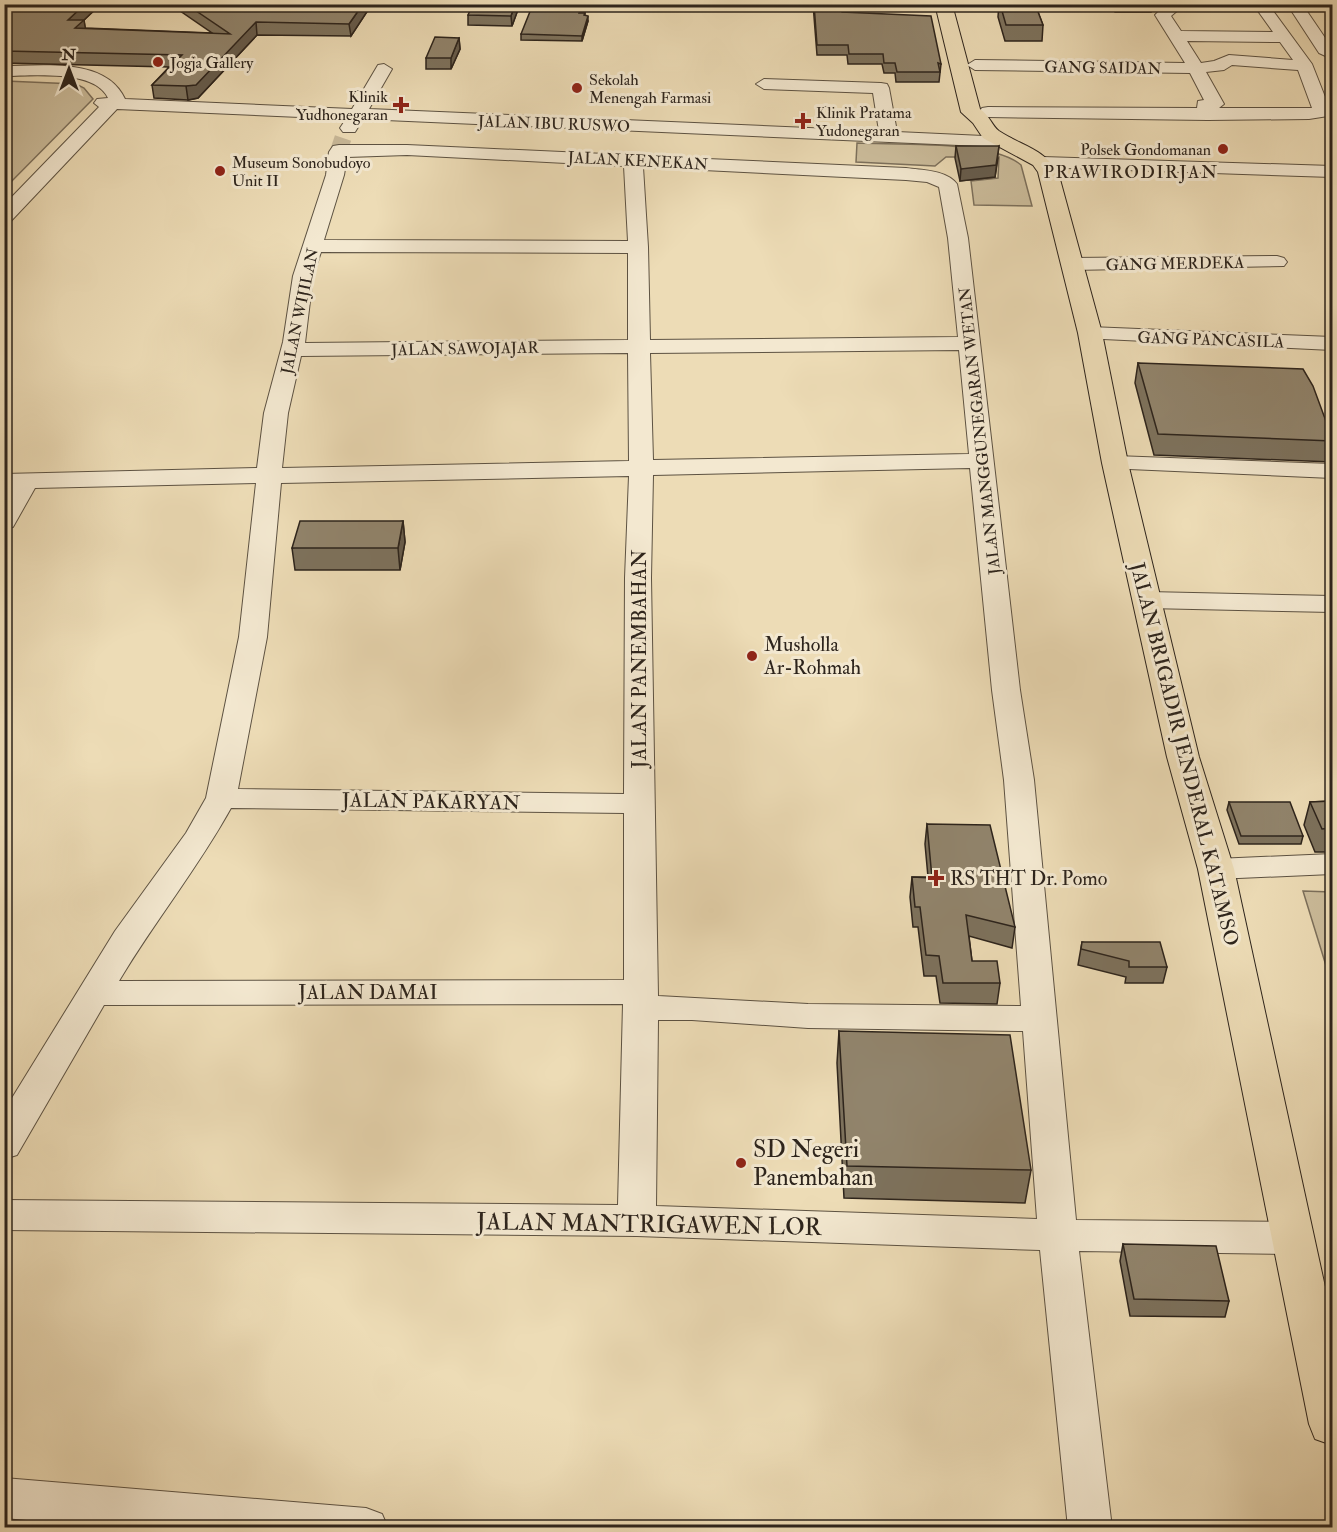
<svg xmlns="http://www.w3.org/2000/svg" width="1337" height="1532" font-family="'IM FELL Double Pica',serif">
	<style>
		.green { fill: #ccbd9c; stroke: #7c705c; stroke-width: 1.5 }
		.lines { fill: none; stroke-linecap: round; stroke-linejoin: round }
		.minor-tunnel { stroke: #c7b797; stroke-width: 17; stroke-dasharray: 17 9; stroke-linecap: butt }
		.minor-casing { stroke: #5d5242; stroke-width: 2 }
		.major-casing { stroke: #2d241c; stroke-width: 2 }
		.minor { fill: #f3e8d0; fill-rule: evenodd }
		.major { fill: #eddcb6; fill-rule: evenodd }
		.wall { fill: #7d725d; stroke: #2d241c; stroke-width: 1.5 }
		.shaded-wall { fill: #665c4c; stroke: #2d241c; stroke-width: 1.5 }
		.building { fill: #91846c; stroke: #2d241c; stroke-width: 1.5 }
		.poi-dot { fill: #8f2418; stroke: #f3e8d0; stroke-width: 2 }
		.labels { text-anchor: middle; stroke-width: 6; stroke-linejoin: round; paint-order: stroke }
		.far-poi-label { font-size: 16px; fill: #2d241c; stroke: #f3e8d0; text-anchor: start }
		.far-street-label { font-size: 16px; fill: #2d241c; stroke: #f3e8d0 }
		.far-quarter-label { font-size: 18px; letter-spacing: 1.5px; fill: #2d241c; stroke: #f3e8d0 }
		.poi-label { font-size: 20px; fill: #2d241c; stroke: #f3e8d0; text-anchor: start }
		.street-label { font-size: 20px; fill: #2d241c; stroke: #f3e8d0 }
		.near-poi-label { font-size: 24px; fill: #2d241c; stroke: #f3e8d0; text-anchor: start }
		.near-street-label { font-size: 24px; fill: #2d241c; stroke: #f3e8d0 }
	</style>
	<rect width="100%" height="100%" fill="#eddcb6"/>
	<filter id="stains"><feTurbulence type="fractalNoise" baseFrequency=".00333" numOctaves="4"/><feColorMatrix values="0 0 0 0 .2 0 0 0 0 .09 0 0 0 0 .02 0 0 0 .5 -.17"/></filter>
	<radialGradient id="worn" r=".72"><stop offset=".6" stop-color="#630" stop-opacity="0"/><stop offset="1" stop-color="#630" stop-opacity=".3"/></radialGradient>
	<path class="green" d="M5 81 76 84 84 88 93 99 5 188Z
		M857 143C897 145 992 140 1021 165L1032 206 974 205 971 181 998 178 999 157H946L935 166 856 162Z
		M1303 891 1332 892V985Z"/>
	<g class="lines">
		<path class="minor-tunnel" d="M339 150 343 138"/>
		<defs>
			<path id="minor" d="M1162 4H1178V10L1171 16 1181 31 1273 32 1253 4H1268L1312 64 1331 112 1328 116 1309 119 1208 120 988 117 982 116 979 112 982 108 988 107 1197 108 1198 101 1204 100 1190 73 975 70 967 65 975 60 1185 63 1155 15 1162 8ZM1187 41 1280 42 1293 60 1229 55 1214 61 1201 63ZM1232 65 1298 70 1312 108H1219L1224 104 1206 72 1224 70Z
				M1287 4H1302L1332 48V59L1319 53Z
				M384 64 392 69 369 109 879 131 873 93 764 89 756 84 764 79 881 83 887 84 889 88 897 132 1005 137 1011 138 1014 142 1011 146 1005 147 363 119 355 132H343L340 128 346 119 117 109 11 221 4 223V205L99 107 94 103 97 99 108 98C95 69 32 76 4 76V66C43 66 106 57 125 99L352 109 378 65Z
				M339 145H407L627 155 633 154 640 156 906 168C921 170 947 170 957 184L968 238 1020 690 1034 780 1076 1220 1293 1222 1307 1227 1313 1238 1307 1249 1293 1254 1079 1251 1112 1528H1068L1040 1250 637 1236 4 1230V1200L618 1205 623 1004 104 1005 17 1155 4 1159V1111L115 931 186 833 206 798 239 637 256 483 35 488 13 527 4 529V498L10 488H4V474L257 468 264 413 283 342 293 276 326 175 329 152 333 146ZM407 155 624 166 628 241 324 240 344 175 347 157ZM643 167 906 180 927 182 939 187 948 238 958 337 650 340 648 247ZM321 252 628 253V340L305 343 313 276ZM959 350 969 454 653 460 650 353ZM628 353 629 461 282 468 288 413 301 356ZM970 468 992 690 1004 780 1021 1006 808 1004 658 996 651 578 653 475ZM629 476 625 578 624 794 238 789 267 637 281 483ZM231 808 624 813V980L119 981C154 922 198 868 231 808ZM658 1020H692L808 1028 1023 1031 1037 1219 656 1206Z
				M1043 157 1332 166V177L1036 167 1034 163 1036 159Z
				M1277 256 1284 258 1287 262 1284 266 1072 270 1065 268 1062 264 1065 260 1072 258Z
				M1090 327 1332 337V350L1082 338 1079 333 1082 328Z
				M1115 456 1332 464V478L1106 468 1103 463 1106 458Z
				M1148 592 1332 596V612L1148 608 1139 606 1135 600 1139 594Z
				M1332 854V874L1216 879 1205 876 1200 869 1205 862 1216 859Z
				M4 1478 366 1508 382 1514 388 1528H117L4 1518Z"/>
			<path id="major" d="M935 4H952L980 109C990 116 992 126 999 131 1022 146 1042 148 1058 172L1102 333 1128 463 1199 757 1234 869 1332 1319V1445L1315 1439 1309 1424 1198 869 1167 757 1102 463 1078 333 1038 172 1033 165 983 138 973 123 961 112Z"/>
		</defs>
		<use href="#minor" class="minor-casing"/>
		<use href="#major" class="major-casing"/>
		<use href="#minor" class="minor"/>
		<use href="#major" class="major"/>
	</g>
	<path class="wall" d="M4 4H101L84 20 85 28 212 33 170 4H372L351 36 257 35 198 98 188 100 154 98 152 85 169 67 4 63Z
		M520 4 512 26 468 25V15Z
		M813 4H841L842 12 941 64 939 82H896L895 73H884L882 64H848L847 55H817Z
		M999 4H1035L1043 25 1042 41H1005L998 17Z
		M1111 4H1150L1151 7V12H1115Z
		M574 5V8L580 13H585V16L588 21 582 41 521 40V34Z
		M459 38 460 49 451 69H426V58Z
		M956 146 998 158 995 177 960 181 955 158Z
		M1138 363 1327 424 1332 432V462L1154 455 1135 383Z
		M403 521 405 542 400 570H295L292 548Z
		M1332 801V853V852H1315L1304 825 1310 802Z
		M1229 802 1303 836 1301 844H1239L1227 810Z
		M927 824 1015 927 1012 948 969 936 972 961 1000 983 997 1004 940 1003 936 976H924L918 927H913L910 897 912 877H928L925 844Z
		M1082 942 1167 967 1163 983H1125L1126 977 1078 965Z
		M839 1031 1031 1170 1025 1203 844 1198 837 1063Z
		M1123 1244 1229 1301 1225 1317 1130 1316 1120 1261Z"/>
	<path class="shaded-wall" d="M85 4H101L84 20 86 32 75 28 68 20Z
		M363 4H372L351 36 349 24Z
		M515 4H520L512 26 511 16Z
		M588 16V21L582 41V36Z
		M256 22 257 35 198 98 188 100 186 86Z
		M459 38 460 49 451 69V58Z
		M999 146 995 177 960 181 961 169Z
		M403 521 405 542 400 570 398 548Z"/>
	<path class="building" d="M4 4H85L68 20H84L75 28 230 34 186 4H363L349 24 256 22 196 85 186 86 152 85 182 55 4 51Z
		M473 4H515L511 16 468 15Z
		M533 4 574 5 573 8 580 9 579 13H585L584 15 588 16 582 36 521 34Z
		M814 4H841L842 12 931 16 941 64 938 63 940 72H897L895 63H884L883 54H849L848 45H817Z
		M1000 4H1035L1043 25H1006Z
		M1115 4H1150L1151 7H1116Z
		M435 37 459 38 451 58H426Z
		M956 146H999L996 165 961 169Z
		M1138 363 1303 369 1313 386 1327 424 1332 432V441L1158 434Z
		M300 521H403L398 548H292Z
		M1332 801V828L1322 829 1310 802Z
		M1229 802H1290L1303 836H1241Z
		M927 824 990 825 1015 927 966 915 972 961H997L1000 983H943L939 956 926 955 920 907H915L912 877 932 878Z
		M1082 942H1160L1167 967H1129V961L1081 949Z
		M839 1031 1010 1035 1031 1170 847 1166Z
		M1123 1244 1216 1246 1229 1301 1134 1299Z"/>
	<g class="poi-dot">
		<circle cx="158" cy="62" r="6"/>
		<circle cx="577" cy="88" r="6"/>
		<path d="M398 96h6v6h6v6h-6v6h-6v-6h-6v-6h6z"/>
		<path d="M800 112h6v6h6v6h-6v6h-6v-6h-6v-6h6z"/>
		<circle cx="1223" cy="149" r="6"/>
		<circle cx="220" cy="171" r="6"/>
		<circle cx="752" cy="656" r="6"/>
		<path d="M933 869h6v6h6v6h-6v6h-6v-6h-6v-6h6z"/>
		<circle cx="741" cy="1163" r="6"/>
	</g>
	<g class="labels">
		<g class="far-poi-label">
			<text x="170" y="68">Jogja Gallery</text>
			<text x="589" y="85">Sekolah<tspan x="589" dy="18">Menengah Farmasi</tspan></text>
			<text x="388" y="102" text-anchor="end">Klinik<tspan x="388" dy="18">Yudhonegaran</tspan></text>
			<text x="816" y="118">Klinik Pratama<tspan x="816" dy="18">Yudonegaran</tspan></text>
			<text x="1211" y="155" text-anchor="end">Polsek Gondomanan</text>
			<text x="232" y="168">Museum Sonobudoyo<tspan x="232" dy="18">Unit II</tspan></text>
		</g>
		<g class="far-street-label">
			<text transform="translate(1103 67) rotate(1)" y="6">GANG SAIDAN</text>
			<text transform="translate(554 123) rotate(2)" y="6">JALAN IBU RUSWO</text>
			<text transform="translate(638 160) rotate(3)" y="6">JALAN KENEKAN</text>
			<text transform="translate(1175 263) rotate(-1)" y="6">GANG MERDEKA</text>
			<text transform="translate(299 311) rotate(-78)" y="6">JALAN WIJILAN</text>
			<text transform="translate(1211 339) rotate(2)" y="6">GANG PANCASILA</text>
			<text transform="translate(465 348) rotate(-1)" y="6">JALAN SAWOJAJAR</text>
			<text transform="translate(979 431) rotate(-96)" y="6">JALAN MANGGUNEGARAN WETAN</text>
		</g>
		<g class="far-quarter-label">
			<text x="1131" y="178">PRAWIRODIRJAN</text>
		</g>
		<g class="poi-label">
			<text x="764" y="651">Musholla<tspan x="764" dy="23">Ar-Rohmah</tspan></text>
			<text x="950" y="885">RS THT Dr. Pomo</text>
		</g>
		<g class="street-label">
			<text transform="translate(639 659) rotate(-90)" y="7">JALAN PANEMBAHAN</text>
			<text transform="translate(1185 754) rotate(76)" y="7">JALAN BRIGADIR JENDERAL KATAMSO</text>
			<text transform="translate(431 801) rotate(1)" y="7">JALAN PAKARYAN</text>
			<text x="368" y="999">JALAN DAMAI</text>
		</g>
		<g class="near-poi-label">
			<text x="753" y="1157">SD Negeri<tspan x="753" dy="28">Panembahan</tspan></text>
		</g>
		<g class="near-street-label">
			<text transform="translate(649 1224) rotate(1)" y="8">JALAN MANTRIGAWEN LOR</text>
		</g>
	</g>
	<rect width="1337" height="1532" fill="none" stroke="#eddcb6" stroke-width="24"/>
	<rect x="6" y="6" width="1325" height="1520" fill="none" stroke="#2d241c" stroke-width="3"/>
	<rect x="12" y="12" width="1313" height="1508" fill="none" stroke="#2d241c" stroke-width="1.5"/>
	<g transform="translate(69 69)" stroke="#f3e8d0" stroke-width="4.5" paint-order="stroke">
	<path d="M0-4.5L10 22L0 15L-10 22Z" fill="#2d241c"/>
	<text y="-9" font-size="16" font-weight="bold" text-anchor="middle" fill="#2d241c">N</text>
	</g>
	<rect width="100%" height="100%" filter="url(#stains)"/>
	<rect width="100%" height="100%" fill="url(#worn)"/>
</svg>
